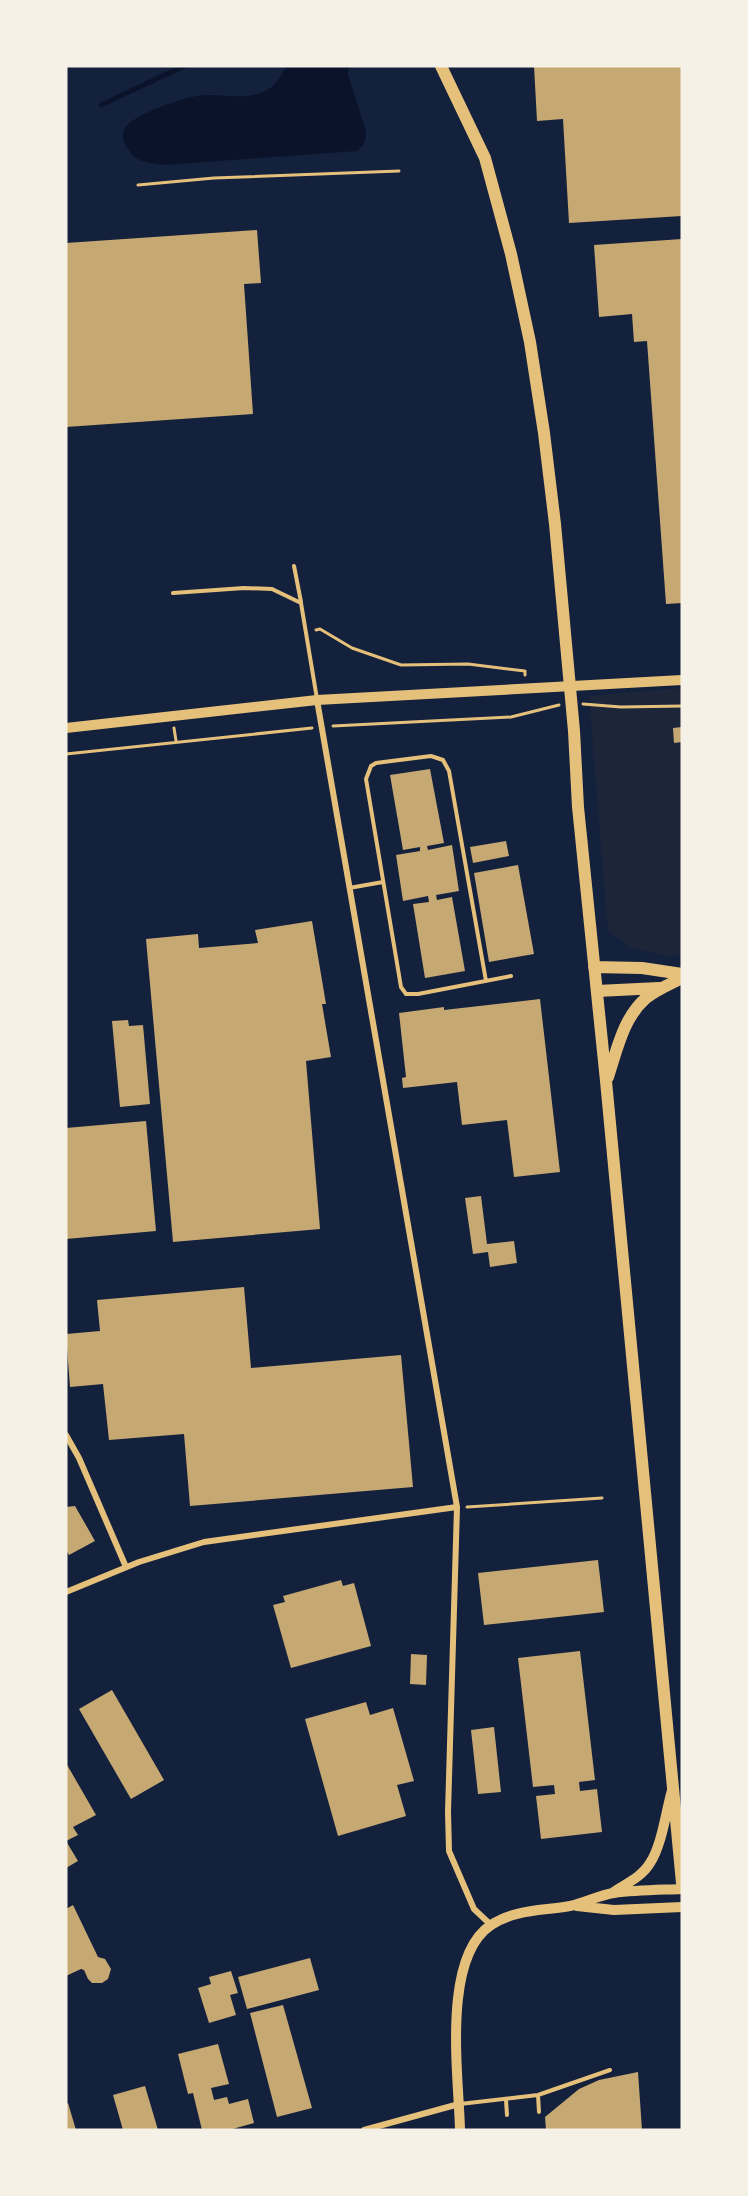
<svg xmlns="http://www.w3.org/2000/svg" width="748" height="2196" font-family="Raleway,sans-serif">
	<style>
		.green { fill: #1d2539 }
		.water { fill: #0b132b }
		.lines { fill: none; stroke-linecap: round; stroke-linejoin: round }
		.stream { stroke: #0b132b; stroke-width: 5 }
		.building { fill: #c6a872 }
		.path { stroke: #e5c07b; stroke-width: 3 }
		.service { stroke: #e5c07b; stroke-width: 4 }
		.minor { stroke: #e5c07b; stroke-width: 6 }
		.secondary { stroke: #e5c07b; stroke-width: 10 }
		.primary { stroke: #e5c07b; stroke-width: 12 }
	</style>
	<rect width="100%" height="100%" fill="#14213d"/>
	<path class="green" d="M682 688V955L668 956 632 948 608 931 589 696Z"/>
	<path class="water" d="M287 66H349L348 74 366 131C366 140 365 145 357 151L164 165C154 163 137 163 131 153 125 145 120 138 125 128 134 114 186 96 204 95 226 94 246 101 267 90 275 87 282 73 287 66Z"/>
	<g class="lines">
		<path class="stream" d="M101 105 184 66"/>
	</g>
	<path class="building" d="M534 66H682V216L569 223 563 119 537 121Z
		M257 230 261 283 244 284 253 414 66 427V243Z
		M682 239V603L666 604 647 341 634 342 632 314 599 317 594 245Z
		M682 727V742L674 743 673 728Z
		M430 769 444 843 427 846 428 850 452 845 459 891 436 895 437 900 452 897 465 971 425 978 413 904 429 902 428 896 403 901 396 855 420 851V847L403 850 390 775Z
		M506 841 509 856 473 863 470 847Z
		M518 865 534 954 489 962 474 873Z
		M312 921 326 1004H322L331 1057 306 1061 320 1229 173 1242 146 939 198 934 199 948 258 943 255 930Z
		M540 999 560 1172 514 1177 507 1120 462 1125 457 1082 403 1088 402 1078 406 1077 399 1013 444 1007V1010Z
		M128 1020 129 1026 143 1025 150 1104 120 1107 112 1021Z
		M146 1121 156 1231 66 1239V1128Z
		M481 1196 487 1244 514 1241 517 1263 490 1267 488 1252 473 1254 465 1198Z
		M244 1287 251 1368 401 1355 413 1487 190 1506 184 1434 109 1440 103 1384 70 1387 66 1334 100 1331 97 1300Z
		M75 1506 95 1541 69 1555 66 1550V1507Z
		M598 1560 604 1612 484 1625 478 1573Z
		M341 1580 343 1586 354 1583 371 1646 291 1668 273 1605 285 1602 283 1596Z
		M580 1651 595 1780 579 1782 580 1791 597 1789 602 1832 541 1839 536 1796 555 1794 554 1785 533 1787 518 1658Z
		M411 1654 427 1655 426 1685 410 1684Z
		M112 1690 164 1780 131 1799 79 1709Z
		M366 1702 370 1715 393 1708 414 1781 397 1785 406 1816 338 1836 305 1719Z
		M494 1727 501 1792 478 1794 471 1730Z
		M66 1763 96 1815 73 1827 78 1835 66 1841 78 1861 66 1868Z
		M73 1905 98 1957 105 1959 111 1969 108 1979 102 1983H92L88 1979 84 1970 81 1969 66 1976V1909Z
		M310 1958 319 1990 247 2009 238 1977Z
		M231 1971 238 1993 230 1995 236 2015 209 2023 198 1988 211 1984 209 1977Z
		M283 2005 312 2108 277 2117 250 2013Z
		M218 2044 229 2084 211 2088 214 2100 227 2097 229 2104 248 2099 254 2123 229 2130H202L193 2093 188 2094 178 2054Z
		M638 2072 642 2130H546L545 2117 579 2089 599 2080Z
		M145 2086 158 2130H123L113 2095Z
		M68 2103 76 2130H66V2104Z"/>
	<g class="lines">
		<path class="path" d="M138 185 214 178 399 171
			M316 630 320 629 352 648 401 665 468 664 525 671V675
			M583 704 621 707 682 706
			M333 726 511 717 559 705
			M174 728 176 741
			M66 754 312 728
			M467 1507 602 1498"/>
		<path class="service" d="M294 566 301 602
			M173 593 244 588 272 589 301 603 317 699
			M349 888 383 882
			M486 981 449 771 443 760 431 756 376 763 371 766 366 779 401 987 406 994H418L511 976
			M538 2095 539 2112
			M506 2100 507 2115
			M460 2104 538 2095 610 2070"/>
		<path class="minor" d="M317 700 457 1507 448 1812 449 1851 474 1909 491 1925
			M66 1435 79 1458 126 1567
			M66 1592 139 1562 204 1542 457 1507
			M364 2130 459 2104"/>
		<path class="secondary" d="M66 728 317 700 682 680
			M612 1893C625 1884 642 1877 650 1863 662 1845 666 1811 672 1790
			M577 1906 614 1910 682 1907
			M460 2130C459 2078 441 1958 491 1925 515 1909 543 1911 570 1906 585 1903 599 1895 614 1893 636 1890 659 1890 682 1889"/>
		<path class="primary" d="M441 66 485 158 511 254 530 342 544 433 555 524 574 731 578 807 606 1081 682 1883
			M594 967 642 968 682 974
			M597 991 659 988
			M608 1077C617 1050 623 1018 646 998 656 990 670 984 682 978"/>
	</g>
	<rect width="748" height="2196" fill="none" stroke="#f6f1e7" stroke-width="135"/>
</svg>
